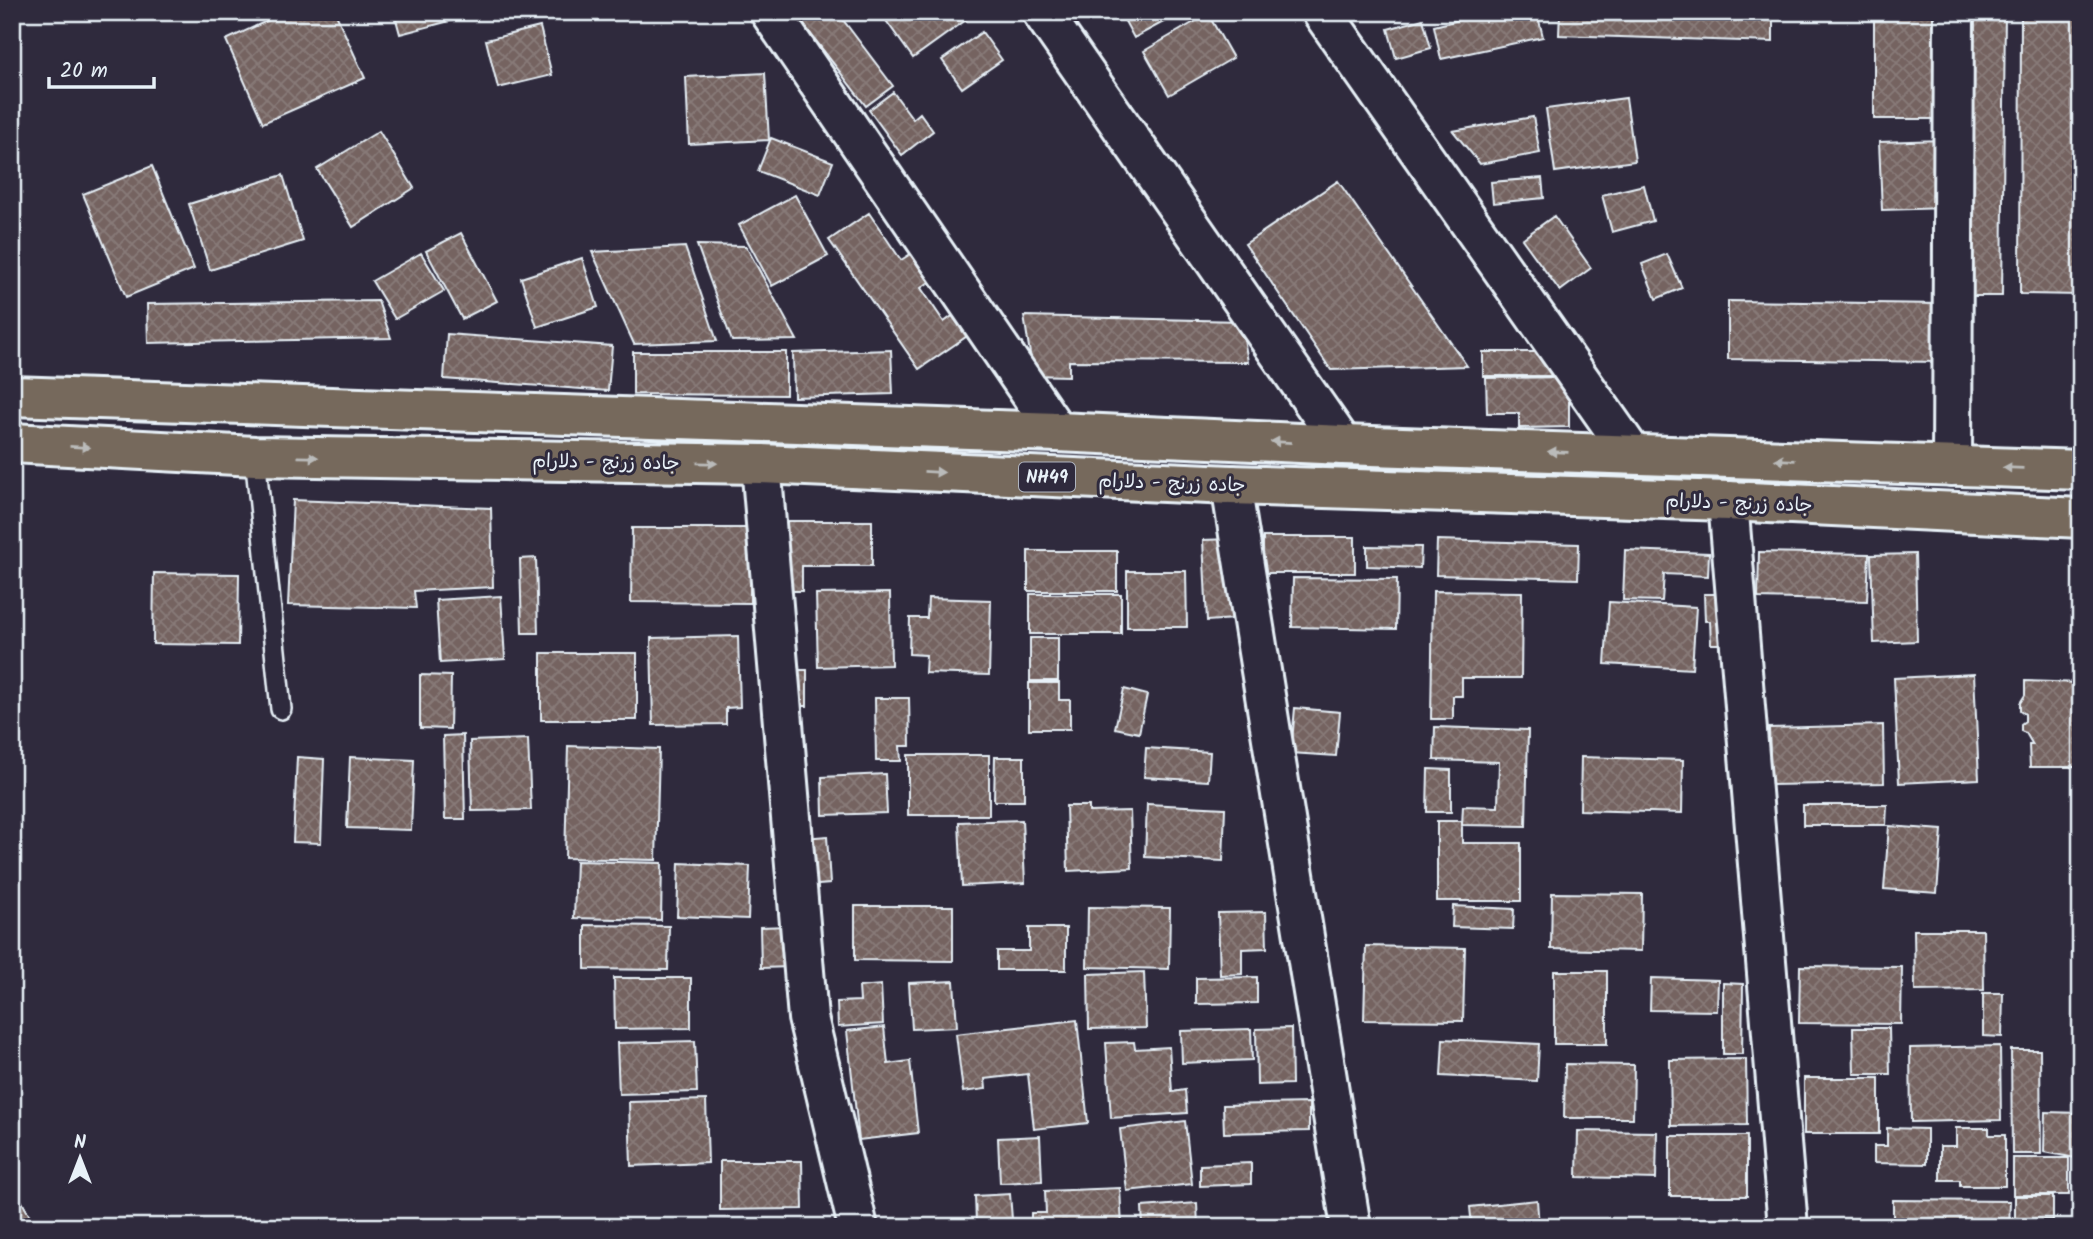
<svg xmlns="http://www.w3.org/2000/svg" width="2093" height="1239" font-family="Kalam,'Playpen Sans Arabic',sans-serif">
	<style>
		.building { fill: url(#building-cross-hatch); stroke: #e8f1f8; stroke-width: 2 }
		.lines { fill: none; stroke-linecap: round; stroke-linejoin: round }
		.service-casing { stroke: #e8f1f8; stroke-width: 24 }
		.minor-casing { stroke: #e8f1f8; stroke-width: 44 }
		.trunk-casing { stroke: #e8f1f8; stroke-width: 44 }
		.service { stroke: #2f2a3d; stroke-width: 19 }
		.minor { stroke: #2f2a3d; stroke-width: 38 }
		.trunk { stroke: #76695c; stroke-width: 38 }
		.oneway { fill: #babbba }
		.labels { text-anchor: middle; stroke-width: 6; stroke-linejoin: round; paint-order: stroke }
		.shield { fill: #2f2a3d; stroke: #b0b5c0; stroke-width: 2 }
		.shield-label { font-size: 18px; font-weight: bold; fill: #e8f1f8 }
		.street-label { font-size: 19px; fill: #e8f1f8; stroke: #2f2a3d }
	</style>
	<defs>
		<pattern id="building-cross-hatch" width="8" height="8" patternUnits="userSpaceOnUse" patternTransform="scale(1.75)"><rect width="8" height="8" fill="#746361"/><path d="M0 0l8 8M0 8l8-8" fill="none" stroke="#887a78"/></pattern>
	</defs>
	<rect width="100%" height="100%" fill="#2f2a3d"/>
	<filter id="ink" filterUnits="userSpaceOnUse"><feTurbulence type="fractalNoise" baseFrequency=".0143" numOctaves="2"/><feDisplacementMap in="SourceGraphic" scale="14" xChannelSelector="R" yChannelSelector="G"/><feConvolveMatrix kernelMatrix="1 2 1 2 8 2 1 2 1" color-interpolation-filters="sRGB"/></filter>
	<g filter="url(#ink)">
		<path class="building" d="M286 12H335L365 78 263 123 226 40Z
			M394 12H484L400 34Z
			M794 12H837L893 86 866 106Z
			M886 12H977L913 58 882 15Z
			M1120 12H1182L1134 38Z
			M1473 12H1537L1543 37 1441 59 1434 26 1475 16Z
			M1560 12H1773V42L1559 35Z
			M1874 12H1940V119H1874Z
			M1961 12H2005L2002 296H1958Z
			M2021 12H2081V295L2020 294Z
			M1208 14 1233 58 1169 95 1144 51Z
			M1423 19 1431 48 1396 58 1388 29Z
			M540 27 552 75 498 88 486 40Z
			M982 32 1002 60 962 88 942 60Z
			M765 73 769 140 689 144 686 77Z
			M893 92 913 119 920 113 933 131 902 155 869 110Z
			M1626 98 1635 161 1555 172 1546 109Z
			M1533 117 1540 153 1480 164 1453 131Z
			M379 131 414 188 353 227 317 169Z
			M771 138 833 162 820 195 758 171Z
			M1942 140 1945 208 1882 210 1879 142Z
			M152 166 194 269 126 297 83 194Z
			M283 175 303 241 210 270 189 204Z
			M1542 178 1544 198 1493 203 1491 182Z
			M1338 181 1467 366 1331 370 1245 244Z
			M1644 185 1653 221 1612 232 1602 195Z
			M795 195 828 256 772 286 739 225Z
			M869 213 901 260 917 250 936 277 921 288 944 322 962 309 976 330 919 369 829 240Z
			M1554 216 1591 268 1560 291 1522 239Z
			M461 233 497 301 462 319 426 251Z
			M697 245 746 246 797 340 732 341Z
			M685 247 717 341 634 344 592 252Z
			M421 253 444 291 395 319 372 281Z
			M1667 254 1682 288 1656 299 1642 264Z
			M582 258 598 307 537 327 521 278Z
			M378 301 391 338 148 343 147 304Z
			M1728 301 1940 304 1939 362 1728 359Z
			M1024 316 1241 321 1248 362 1069 361V376L1030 375 1031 360Z
			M447 334 612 346 608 391 444 379Z
			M891 350 893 394 794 397 793 353Z
			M633 352H786V395L633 394Z
			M1483 352H1553V376H1483Z
			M1569 377V427L1519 428V413H1487L1486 378Z
			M293 500 491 508 493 587 414 591 416 608 288 605Z
			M780 521H872V566H802V591H780Z
			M632 528H750V603L631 602Z
			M1263 537H1355V573H1263Z
			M1230 539 1234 619 1207 621 1203 540Z
			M1437 540 1579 544 1578 579 1436 575Z
			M1367 546 1421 547 1420 568 1367 566Z
			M1625 550 1709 553 1708 576 1664 574 1662 601 1623 600Z
			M1028 551H1117V591H1028Z
			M1759 552 1869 554 1867 601 1758 598Z
			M1915 554 1917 641 1874 643 1871 555Z
			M536 558 538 633H522L520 559Z
			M1127 571H1186L1187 627H1127Z
			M154 573 239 574 238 645 153 644Z
			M1293 578 1397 579 1396 629 1292 627Z
			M1433 591 1522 592 1521 678H1462V696H1453V719H1431Z
			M890 593 891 665 818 667 816 594Z
			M1030 594H1121V634H1030Z
			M1704 594H1722L1723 644H1711L1710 621H1705Z
			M501 596 505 659 440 663 436 600Z
			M928 598 991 600 989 675 925 673 926 655 909 654 910 618H927Z
			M1609 602 1696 607 1692 669 1605 664Z
			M738 636 740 707 726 708V724L653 725 651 638Z
			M1030 638H1058V681H1030Z
			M541 653H637V720H541Z
			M788 670H807V706H788Z
			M1974 674 1979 779 1899 783 1894 678Z
			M420 675 451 676 450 729 420 728Z
			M2025 681 2081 683V767H2030L2029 745H2033L2026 733 2021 731V724L2025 721V714L2020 710V703L2025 695Z
			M1029 683H1059V700H1070V729H1029Z
			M1124 689 1147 695 1139 733 1115 728Z
			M875 698H909L910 746H900L901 761H876Z
			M1295 708 1340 712 1336 756 1291 753Z
			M1883 725 1884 783 1771 785 1769 728Z
			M1435 727 1528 730 1526 826 1462 825 1463 806 1498 807 1499 762 1434 760Z
			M463 735 465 819H445L443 736Z
			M528 739 531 810 472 811 470 741Z
			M568 746 659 749 656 860 565 858Z
			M1146 748 1210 752 1208 781 1144 777Z
			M908 755H989V815H908Z
			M297 757 324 759 321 843 293 842Z
			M350 757 414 760 411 830 347 828Z
			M995 757H1024V801H994Z
			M1581 757 1683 760 1682 813 1580 810Z
			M1428 769 1451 770V812H1427Z
			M885 774 887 813 823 815 822 777Z
			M1147 804 1225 808 1223 861 1145 857Z
			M1803 805H1887L1886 825H1803Z
			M1066 806H1089V812L1130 811 1132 868 1068 871Z
			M1022 820 1025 883 962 886 959 822Z
			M1437 821H1462V843H1521V901H1437Z
			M1889 826 1942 830 1937 893 1884 889Z
			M827 836 830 884 806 886 804 838Z
			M576 861 662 863 661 920 574 918Z
			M679 863 750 866 748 919 677 916Z
			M1552 893 1642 894 1641 951 1551 949Z
			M855 906H953V961L855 960Z
			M1453 906 1514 909 1513 929 1452 927Z
			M1088 907 1170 908 1169 969 1087 967Z
			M1266 912 1267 948 1242 949V974L1220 975 1218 913Z
			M585 925 669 926 668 970 585 969Z
			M789 926 790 967 761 968 760 927Z
			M1029 928H1066V970H997V951H1029Z
			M1914 930H1983L1984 990 1915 991Z
			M1366 946 1465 948 1463 1021 1364 1020Z
			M1800 966 1902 967 1901 1024 1799 1023Z
			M1554 971H1607V1044H1554Z
			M1144 972 1146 1028 1089 1029 1088 974Z
			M1257 977V1003L1196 1004V978Z
			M614 978H691V1028L615 1029Z
			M1651 978 1718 980 1717 1011 1650 1010Z
			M954 981 957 1027 912 1029 909 983Z
			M1723 983 1743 984 1742 1054H1723Z
			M881 985 883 1024 838 1027 837 1002 860 1001 859 987Z
			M1983 993H2003L2002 1037 1983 1036Z
			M1077 1020 1088 1123 1034 1129 1028 1074 985 1079 986 1089 963 1092 956 1034Z
			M884 1027 888 1064 910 1061 918 1133 859 1140 847 1031Z
			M1291 1028 1292 1084 1257 1085 1256 1029Z
			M1853 1028H1889L1890 1074H1854Z
			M1251 1029 1252 1060 1182 1063 1181 1031Z
			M1443 1039 1539 1044 1537 1081 1441 1076Z
			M695 1041 697 1092 619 1094 617 1043Z
			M1134 1042 1135 1049 1169 1047 1172 1092 1185 1090 1187 1113 1111 1118 1106 1043Z
			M2000 1046 2001 1120 1911 1122 1910 1048Z
			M2011 1050H2040L2041 1154H2012Z
			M1746 1059 1747 1125 1671 1126 1670 1060Z
			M1565 1064 1634 1065 1633 1118H1564Z
			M1804 1078H1879V1134H1804Z
			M706 1100 708 1163 631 1166 629 1102Z
			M1309 1103V1131L1224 1133 1223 1105Z
			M2045 1112 2081 1113V1159L2044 1152Z
			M1185 1121 1192 1184 1127 1191 1120 1129Z
			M1887 1128 1927 1129V1164L1874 1163V1146H1887Z
			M1956 1128H1989V1135H2005V1186H1960V1180H1940V1146H1956Z
			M1578 1131 1657 1132 1656 1179 1577 1177Z
			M1040 1136 1042 1181 1000 1183 998 1138Z
			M1670 1136H1747V1196H1670Z
			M2013 1158H2069V1195H2013Z
			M720 1161H802L803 1209 720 1210Z
			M1251 1163V1184L1200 1186V1165Z
			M12 1184 36 1227H12Z
			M1120 1188 1122 1227H1031V1213H1046L1045 1191Z
			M1010 1194 1012 1219 976 1222 975 1196Z
			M2015 1196H2053V1220H2041V1227H2015Z
			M1537 1200 1539 1227H1472L1470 1207Z
			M1893 1200 2010 1201 2009 1227H1893Z
			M1197 1203 1198 1227H1143L1142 1207Z
			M769 1220V1227H685V1222Z"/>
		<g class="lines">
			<defs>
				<path id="service" d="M255 456 281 709"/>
				<path id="minor" d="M770 12 1057 432
					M1042 12 1343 445
					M1322 12 1632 454
					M761 464 808 1018 858 1227
					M1952 466 1954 12
					M1231 485 1351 1227
					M1728 501 1788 1227"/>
				<path id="trunk" d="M12 396 1057 432 1343 445 2081 470
					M12 443 255 456 761 464 1231 485 1728 501 2081 518"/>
			</defs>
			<use href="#service" class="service-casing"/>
			<use href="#minor" class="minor-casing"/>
			<use href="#trunk" class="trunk-casing"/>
			<use href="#service" class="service"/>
			<use href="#minor" class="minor"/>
			<use href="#trunk" class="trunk"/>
		</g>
		<defs><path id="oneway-solid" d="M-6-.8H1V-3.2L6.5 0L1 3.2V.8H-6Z" transform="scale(1.75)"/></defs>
		<g class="oneway">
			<use href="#oneway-solid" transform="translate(1281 442) rotate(-177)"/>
			<use href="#oneway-solid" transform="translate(80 447) rotate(3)"/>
			<use href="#oneway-solid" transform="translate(1558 452) rotate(-178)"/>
			<use href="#oneway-solid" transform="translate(308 457) rotate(1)"/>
			<use href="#oneway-solid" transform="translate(1785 460) rotate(-178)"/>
			<use href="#oneway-solid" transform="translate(707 463) rotate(1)"/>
			<use href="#oneway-solid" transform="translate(2013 468) rotate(-178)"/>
			<use href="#oneway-solid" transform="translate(934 472) rotate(3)"/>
		</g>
	</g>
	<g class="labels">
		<rect class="shield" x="1019" y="462.5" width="56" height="29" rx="5"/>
		<g class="shield-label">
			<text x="1047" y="483">NH49</text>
		</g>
		<g class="street-label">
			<text transform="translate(606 461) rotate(1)" y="7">جاده زرنج - دلارام</text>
			<text transform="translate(1172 482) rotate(2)" y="7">جاده زرنج - دلارام</text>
			<text transform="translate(1739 502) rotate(2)" y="7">جاده زرنج - دلارام</text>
		</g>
	</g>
	<rect width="2093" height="1239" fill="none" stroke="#2f2a3d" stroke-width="42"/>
	<rect x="21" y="21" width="2051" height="1197" fill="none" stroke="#e8f1f8" stroke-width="2.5" filter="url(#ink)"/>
	<g transform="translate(80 1158)" stroke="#2f2a3d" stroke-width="5" paint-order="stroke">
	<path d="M0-5L12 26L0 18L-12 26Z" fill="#e8f1f8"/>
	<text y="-10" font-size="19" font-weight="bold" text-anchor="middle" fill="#e8f1f8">N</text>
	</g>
	<path d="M49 77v10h105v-10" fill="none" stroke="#e8f1f8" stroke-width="3.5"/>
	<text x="60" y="77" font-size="21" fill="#e8f1f8" stroke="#2f2a3d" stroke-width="5" paint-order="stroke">20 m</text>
</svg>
